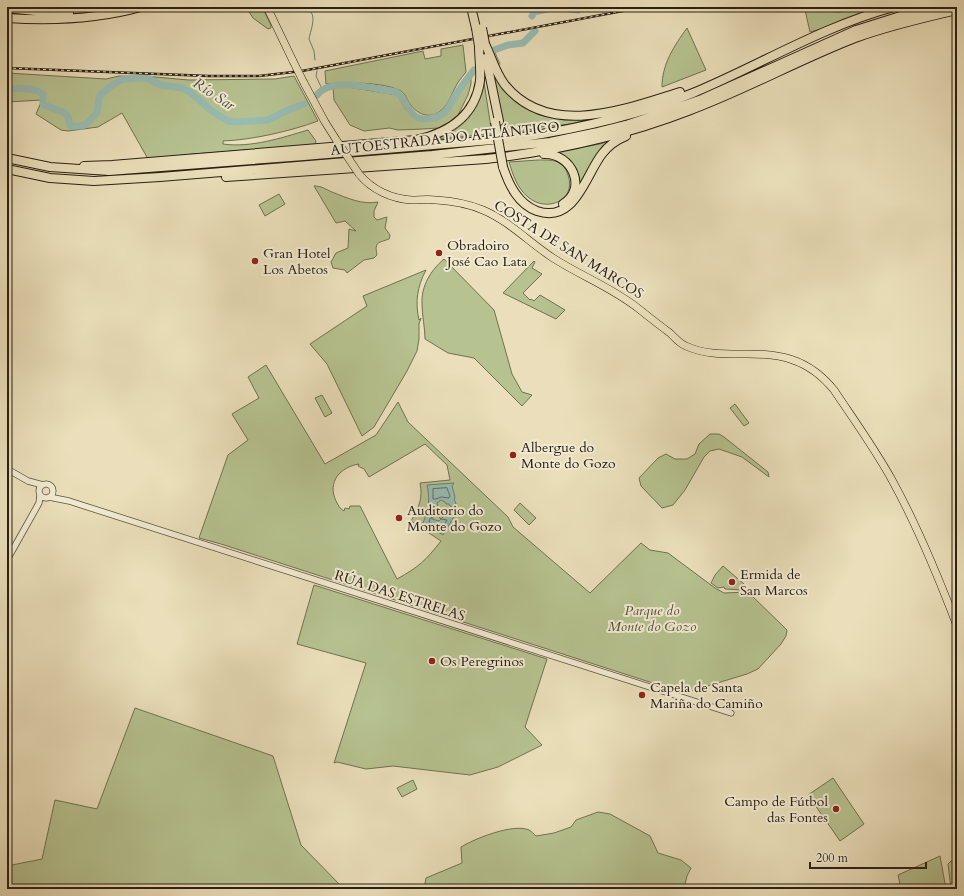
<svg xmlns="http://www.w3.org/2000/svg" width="964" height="896" font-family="Cardo,serif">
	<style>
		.green { fill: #b6c290; stroke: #707152; fill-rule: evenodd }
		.water { fill: #98bcb2; stroke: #6c7e73 }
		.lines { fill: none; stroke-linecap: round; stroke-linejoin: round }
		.shore { stroke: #616e63; stroke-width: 1 }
		.stream { stroke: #6c7e73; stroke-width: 1 }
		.river { stroke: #98bcb2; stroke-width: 7 }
		.tertiary-casing { stroke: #5a503e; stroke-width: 7 }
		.primary-casing { stroke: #2a2014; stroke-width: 8 }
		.trunk-casing { stroke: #2a2014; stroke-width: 10 }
		.motorway-casing { stroke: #2a2014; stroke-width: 10 }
		.tertiary { stroke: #f1ead2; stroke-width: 5.5 }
		.primary { stroke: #eadfba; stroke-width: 7 }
		.trunk { stroke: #eadfba; stroke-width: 8 }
		.motorway { stroke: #eadfba; stroke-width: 8 }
		.rail-casing { stroke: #2a2014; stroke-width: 2.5 }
		.rail { stroke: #f1ead2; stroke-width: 1; stroke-dasharray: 3; stroke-linecap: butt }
		.primary-bridge-casing { stroke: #2a2014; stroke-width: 8; stroke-linecap: butt }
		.motorway-bridge-casing { stroke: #2a2014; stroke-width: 10; stroke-linecap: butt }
		.primary-bridge { stroke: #eadfba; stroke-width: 7 }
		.motorway-bridge { stroke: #eadfba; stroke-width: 8 }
		.poi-dot { fill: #8f2418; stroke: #f1ead2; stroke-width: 1.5 }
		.labels { text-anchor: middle; stroke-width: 4; stroke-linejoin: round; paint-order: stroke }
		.street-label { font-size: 14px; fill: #2a2014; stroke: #f1ead2 }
		.poi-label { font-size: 14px; fill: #2a2014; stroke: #f1ead2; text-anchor: start }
		.park-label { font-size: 14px; font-style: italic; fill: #545139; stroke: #f1ead2 }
		.water-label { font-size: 15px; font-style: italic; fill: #4b4f43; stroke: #f1ead2 }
	</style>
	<rect width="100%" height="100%" fill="#eadfba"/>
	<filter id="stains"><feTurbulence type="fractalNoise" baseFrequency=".005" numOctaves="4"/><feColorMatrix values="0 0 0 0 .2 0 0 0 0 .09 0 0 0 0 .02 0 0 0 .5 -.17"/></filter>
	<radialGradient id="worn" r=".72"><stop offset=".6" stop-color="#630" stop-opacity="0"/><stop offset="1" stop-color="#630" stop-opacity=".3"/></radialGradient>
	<path class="green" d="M246 7H262L271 25V28L268 29 253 18Z
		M855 7H882L831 26 810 32 805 10 840 12Z
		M687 28 706 70 662 87C662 64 674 46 687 28Z
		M463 45 466 72C464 75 461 78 459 81 452 91 449 106 439 112 429 119 417 114 410 104 406 99 406 93 399 90 382 82 345 82 326 84L325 71 423 51 425 59 441 56V49Z
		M7 73 106 79 119 76 155 77 189 80 275 79 294 76 318 121C291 131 252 140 223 141V144C251 148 281 138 308 130L316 141 315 145 193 154 148 159 122 113 98 127 68 131 61 130 36 114 42 100 7 102Z
		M492 73 546 115H606L571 124 541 127 520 132H504Z
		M483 76 492 134 437 139C452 133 466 124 474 110 479 102 481 86 483 76Z
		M471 77V84L468 95 457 117 450 122 438 128 423 129 398 130 389 128 364 131 350 125 334 100 333 88 342 86 397 95 406 110 417 120H436L446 115 458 93Z
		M615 139 579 189C576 169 575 161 555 152L600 144Z
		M538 160C552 160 563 159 568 175 577 201 546 213 528 197 517 188 513 175 509 162Z
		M314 186C322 186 325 189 332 192 347 198 362 205 378 202L374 211V217L377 220 387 217 385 228 390 235 389 239C379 243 374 241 377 255L374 258 364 260 347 273 345 270 333 268 331 262 336 253 348 248 349 229 356 231 345 221 336 223Z
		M279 194 285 204 265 216 259 205Z
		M444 259 494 310 512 374 522 392 532 395 522 406 474 358 448 353 425 339C425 327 422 316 422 304 421 286 431 270 444 259Z
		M534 261 535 262 532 268 542 274 523 293 530 300 531 299 534 301 540 295 565 310 556 319 503 293Z
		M426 270C417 287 415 302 419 320L421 318 419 324V339L417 351 407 371 374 427 362 436 327 364 310 344 367 306 363 296Z
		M266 365 325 464 376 435 398 402 408 422 508 517 513 527 590 593 641 543 650 550 668 553 715 588 724 593 748 592 787 630 786 636 781 644 758 669 747 674 691 691 659 685 221 544 199 538 228 455 248 440 232 414 259 398 248 377ZM425 444 447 465 450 480 420 483C423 498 419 508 411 521L441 541C426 560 419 567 397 579L360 506H350L349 509 345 508 344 511C340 509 338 505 336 501 327 482 340 467 359 464L358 466 364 469 369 477Z
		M322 395 332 413 325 417 315 398Z
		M735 404 749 423 744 426 730 408Z
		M710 434H719L724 437 768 472 769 477 742 457 719 449 710 451 704 457 685 490 673 505 662 508 641 486 639 478 658 458 666 454 675 459H687L695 454 699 444Z
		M520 503 536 518 529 525 514 510Z
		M723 566 744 584V589L742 590 725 589 724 587 718 588 711 583 715 575Z
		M314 585 547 659 525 727 542 745 498 767 470 775 393 766 366 769 337 762 334 763 366 663 297 644Z
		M135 708 273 756 301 845 344 889H7V866L42 859 55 800 97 809Z
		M833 778 864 824 840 841 808 795Z
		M413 780 417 789 402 797 397 788Z
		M598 812 610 814 650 836 658 853 681 860 691 868 687 876 685 884 693 886 692 889H424L426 878 462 863 461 847C474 839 513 823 529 830 531 831 534 834 536 836L554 833 571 827 576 820Z
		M940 856 946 889H901L898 875Z
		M957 860V889H951L948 864 951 861Z"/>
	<path class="water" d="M454 483 452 486 455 497 454 500 455 501 456 504 453 507 450 506 449 504H446L445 502 441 500 437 503 438 508H436L430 512 428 510C429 501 429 494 427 485Z
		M449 509H452L453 511 455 512V515L443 535 423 523 427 513 428 515 431 514 432 519 439 521 444 516 445 510Z"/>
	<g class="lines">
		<path class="shore" d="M447 488 450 496 449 498 441 497 436 499H433V489Z
			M437 515 441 519 447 520 442 529 429 522 430 519Z"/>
		<path class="stream" d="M306 7C307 9 309 10 311 12 316 19 310 32 309 39L314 51 315 60
			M494 50 500 64
			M317 71 316 76 322 89"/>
		<path class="river" d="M556 7 578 10 580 7
			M532 16 534 12 555 7
			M494 50 508 45 523 43 535 31
			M7 89C18 89 35 86 43 95V103L44 105 65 113 68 117 70 125 72 126H82L86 124 97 113 99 98 101 94 115 83 124 79 147 78 161 85 182 88 190 92 213 112 228 121 239 122 268 120 288 110 304 104
			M317 95C332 76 374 89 396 92 405 97 406 109 415 116 423 122 437 118 444 113 449 109 452 100 456 95 461 86 468 78 474 70"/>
		<defs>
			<path id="tertiary" d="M7 469 28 481 43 485
				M39 491a7 7 0 1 1 14 0a7 7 0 1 1-14 0Z
				M49 497 69 501 731 713
				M7 560 39 503 40 495"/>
			<path id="primary" d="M267 7 293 61
				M304 83 325 122 337 141
				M359 174C372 190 392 199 412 200 420 200 428 199 436 200 452 201 469 204 483 210 509 221 530 243 553 258 581 276 613 288 639 309 649 317 659 325 670 333 675 338 680 344 686 346 703 354 722 354 740 354 779 353 808 358 834 390 854 420 875 449 892 480 918 527 938 576 957 626"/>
			<path id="trunk" d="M44 7H73
				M7 8 63 14 69 13
				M7 18C52 21 98 19 141 7"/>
			<path id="motorway" d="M471 7 476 28
				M485 44C492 58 495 72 505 85 549 139 625 109 680 92
				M486 58 499 121
				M544 154C572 153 588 189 563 204
				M7 158 50 167 109 171 304 156 517 138C577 129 637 116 693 93 760 65 823 26 894 7
				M84 166 112 165 416 140C448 133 475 116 480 81 481 69 479 58 479 46
				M503 167C509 185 518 204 537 211 575 224 585 176 602 154 608 146 616 140 626 136
				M7 169 50 178 94 181 160 177 432 155 550 142 598 132 626 125 673 109 702 99 856 30 910 13 935 7
				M226 177 486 159C555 151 623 136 688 111 745 90 798 60 855 38 888 26 922 18 957 10"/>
		</defs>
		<use href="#tertiary" class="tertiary-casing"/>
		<use href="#primary" class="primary-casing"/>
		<use href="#trunk" class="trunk-casing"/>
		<use href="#motorway" class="motorway-casing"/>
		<use href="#tertiary" class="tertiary"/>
		<use href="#primary" class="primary"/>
		<use href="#trunk" class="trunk"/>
		<use href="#motorway" class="motorway"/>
		<defs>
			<path id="rail" d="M7 68 209 76H259L302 71 644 7"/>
		</defs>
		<use href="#rail" class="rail-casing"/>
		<use href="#rail" class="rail"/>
		<defs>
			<path id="primary-bridge" d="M293 61 304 83
				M337 141 359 174"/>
			<path id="motorway-bridge" d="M476 28 479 46
				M482 28 485 44
				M495 122 503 167"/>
		</defs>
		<use href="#primary-bridge" class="primary-bridge-casing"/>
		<use href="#motorway-bridge" class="motorway-bridge-casing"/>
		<use href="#primary-bridge" class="primary-bridge"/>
		<use href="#motorway-bridge" class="motorway-bridge"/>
	</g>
	<g class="poi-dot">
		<circle cx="439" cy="253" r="4"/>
		<circle cx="255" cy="261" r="4"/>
		<circle cx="513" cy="455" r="4"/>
		<circle cx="399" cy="518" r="4"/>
		<circle cx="732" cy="582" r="4"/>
		<circle cx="432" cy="661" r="4"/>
		<circle cx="642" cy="695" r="4"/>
		<circle cx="836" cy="809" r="4"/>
	</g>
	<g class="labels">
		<g class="street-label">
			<text transform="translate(445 138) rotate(-6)" y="5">AUTOESTRADA DO ATLÁNTICO</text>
			<text transform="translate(569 249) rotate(32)" y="5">COSTA DE SAN MARCOS</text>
			<text transform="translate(400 595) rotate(18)" y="5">RÚA DAS ESTRELAS</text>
		</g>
		<g class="poi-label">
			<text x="447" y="250">Obradoiro<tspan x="447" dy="16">José Cao Lata</tspan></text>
			<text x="263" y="258">Gran Hotel<tspan x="263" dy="16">Los Abetos</tspan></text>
			<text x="521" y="452">Albergue do<tspan x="521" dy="16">Monte do Gozo</tspan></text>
			<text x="407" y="515">Auditorio do<tspan x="407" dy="16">Monte do Gozo</tspan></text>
			<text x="740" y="579">Ermida de<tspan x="740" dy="16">San Marcos</tspan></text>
			<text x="440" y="666">Os Peregrinos</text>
			<text x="650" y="692">Capela de Santa<tspan x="650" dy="16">Mariña do Camiño</tspan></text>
			<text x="828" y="806" text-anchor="end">Campo de Fútbol<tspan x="828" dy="16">das Fontes</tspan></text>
		</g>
		<g class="park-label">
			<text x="652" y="615">Parque do<tspan x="652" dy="16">Monte do Gozo</tspan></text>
		</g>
		<g class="water-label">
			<text transform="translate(214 94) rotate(33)" y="5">Río Sar</text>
		</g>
	</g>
	<rect width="964" height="896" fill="none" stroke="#eadfba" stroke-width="24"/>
	<rect x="8" y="8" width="948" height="880" fill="none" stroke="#2a2014" stroke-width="2"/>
	<rect x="12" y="12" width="940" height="872" fill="none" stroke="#2a2014"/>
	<path d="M810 862v6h116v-6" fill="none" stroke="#2a2014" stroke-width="2"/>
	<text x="816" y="862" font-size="12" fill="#2a2014" stroke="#f1ead2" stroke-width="3" paint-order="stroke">200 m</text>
	<rect width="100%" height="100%" filter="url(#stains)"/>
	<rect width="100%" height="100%" fill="url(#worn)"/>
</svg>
